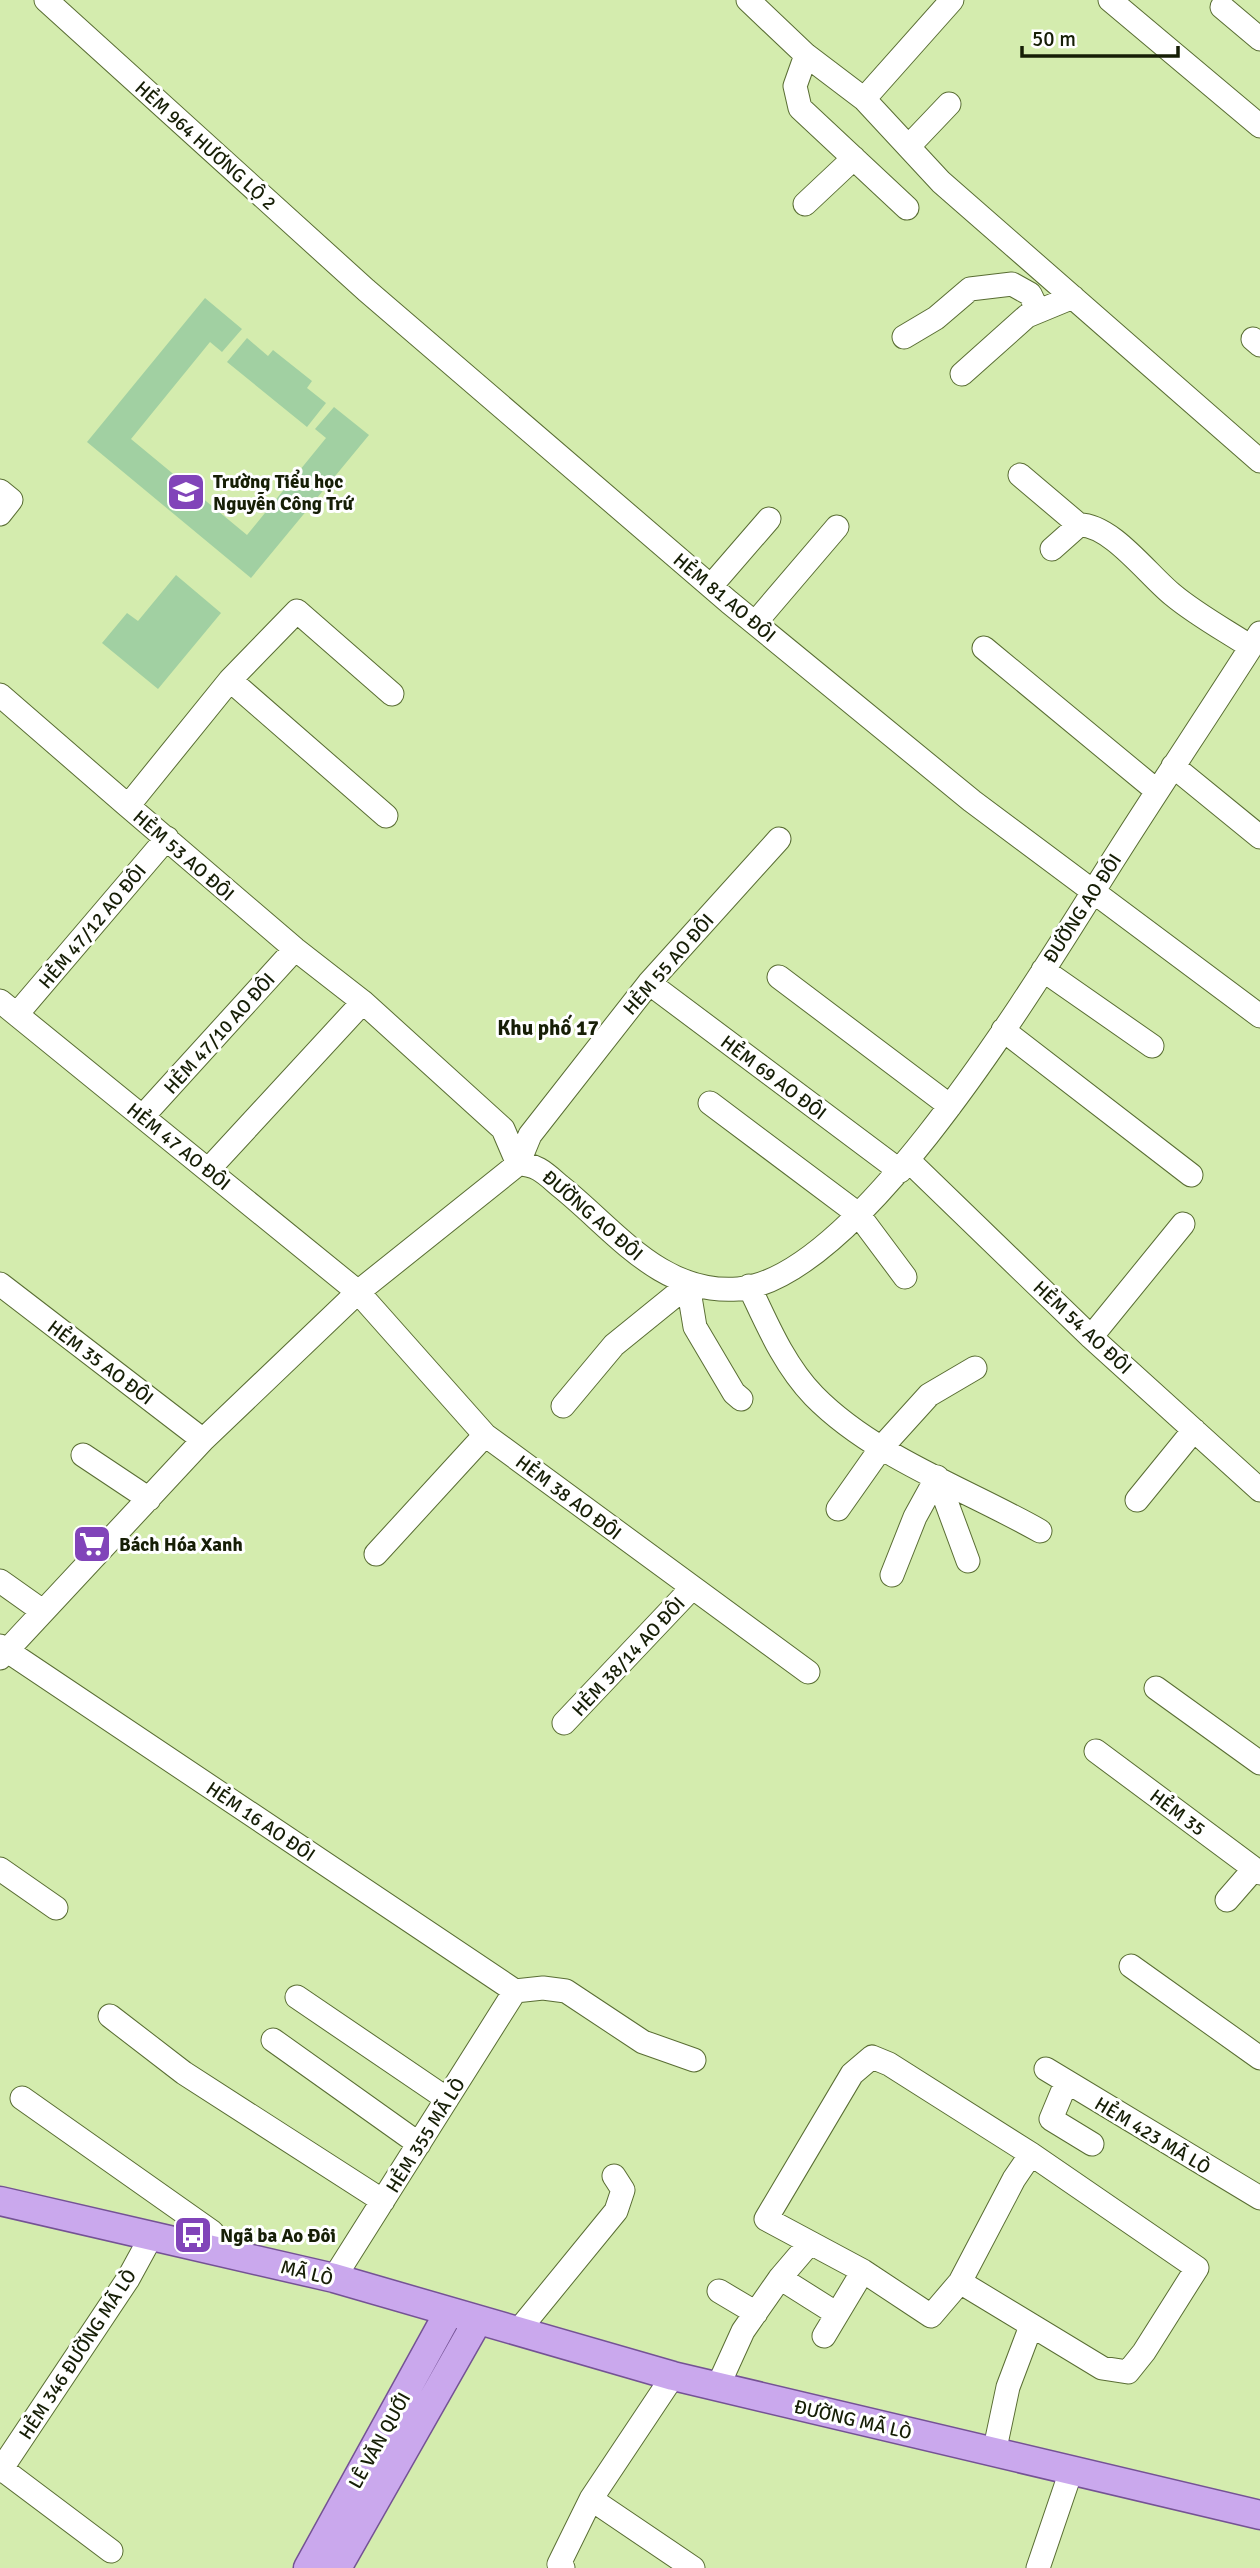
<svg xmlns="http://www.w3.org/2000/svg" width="1260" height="2568" font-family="Signika,sans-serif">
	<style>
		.building { fill: #a1d0a2 }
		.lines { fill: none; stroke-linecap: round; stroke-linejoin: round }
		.minor-casing { stroke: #596d33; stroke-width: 25 }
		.major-casing { stroke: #745294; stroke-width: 31 }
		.minor { stroke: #fff; stroke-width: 23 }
		.major { stroke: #caa8ed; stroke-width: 28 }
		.labels { text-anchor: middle; stroke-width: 6; stroke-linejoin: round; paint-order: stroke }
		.street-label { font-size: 19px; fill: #161e06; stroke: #fff }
		.poi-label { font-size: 19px; font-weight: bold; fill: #161e06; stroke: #fff; text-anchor: start }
		.neighbourhood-label { font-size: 21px; font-weight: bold; fill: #161e06; stroke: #fff }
	</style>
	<rect width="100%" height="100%" fill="#d4ecae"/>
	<path class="building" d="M205 298 242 329 222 352 210 342 131 439 247 535 326 438 315 429 334 407 369 435 251 578 87 442Z
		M247 338 268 356 273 350 312 381 307 388 326 403 307 427 227 362Z
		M176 575 221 613 158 689 102 643 127 613 138 621Z"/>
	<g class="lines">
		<defs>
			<path id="minor" d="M46 0 366 290 729 602 972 801 1260 1016
				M748 0 806 55 864 99 941 182 1260 461
				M1110 0 1260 126
				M1222 7 1260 39
				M806 55 795 86 800 108 907 208
				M864 99 952 0
				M909 146 949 104
				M805 204 854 158
				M904 337 936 318 970 289 1012 284 1030 294 1038 311
				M1253 339 1260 345
				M962 374 1027 316 1073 297
				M1020 475 1079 525
				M0 491 11 500 0 514
				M1052 549 1079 525C1111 524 1148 575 1173 595 1197 615 1225 630 1251 647
				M711 586 769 519
				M755 623 837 527
				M984 648 1157 791
				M230 680 386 816
				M392 694 297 611 230 680 128 806 295 949 363 1002 503 1129 518 1164
				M0 695 128 806
				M1173 766 1260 837
				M1043 970 1152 1046
				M779 977 950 1106
				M649 983 900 1171
				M0 1001 358 1292 485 1435 808 1672
				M17 1014 167 838
				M1003 1030 1191 1175
				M710 1103 858 1214 905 1277
				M143 1116 295 949
				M909 1161 1091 1337 1260 1490
				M518 1164 530 1135 649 983 779 839
				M208 1170 363 1002
				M0 1284 203 1440
				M749 1286C767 1324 784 1365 814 1396 874 1457 966 1489 1040 1531
				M1091 1337 1183 1224
				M563 1406 614 1345 688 1285 695 1327 734 1393 741 1399
				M83 1455 149 1499
				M937 1477 968 1561
				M1137 1500 1194 1430
				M838 1509 881 1448 929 1395 975 1368
				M376 1554 485 1435
				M892 1575 915 1517 937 1477
				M0 1581 41 1610
				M0 1646 515 1991
				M0 1658 203 1440 358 1292 518 1164C537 1164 546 1174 560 1186 615 1230 661 1295 738 1289 864 1278 1051 957 1117 854 1164 780 1213 707 1260 633
				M1156 1688 1260 1763
				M564 1723 691 1589
				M1096 1751 1260 1873
				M0 1869 56 1908
				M1227 1900 1254 1869
				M1131 1966 1260 2058
				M515 1991 543 1988 566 1991 643 2042 694 2060
				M297 1997 447 2099
				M110 2016 184 2073 383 2201
				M273 2040 419 2144
				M1046 2069 1260 2198
				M1066 2083 1051 2119 1092 2144
				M22 2098 212 2232 218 2250
				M334 2278 515 1991
				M780 2278 837 2314
				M960 2282 1102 2368 1128 2372 1144 2352 1197 2268 1031 2154 889 2064 872 2057 852 2074 766 2219 863 2271 931 2316 960 2282 1014 2179 1031 2154
				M719 2291 756 2313
				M518 2331 616 2211 623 2190 614 2176
				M824 2336 863 2271
				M718 2386 743 2331 780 2278 809 2244
				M994 2453 1008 2387 1031 2326
				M2 2469 111 2551
				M0 2471 128 2279 152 2235
				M591 2499 693 2568
				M563 2568 559 2564 591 2499 673 2376
				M1038 2568 1071 2471"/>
			<path id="major" d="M0 2201 334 2278 673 2376 1260 2515
				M308 2568 449 2312
				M337 2568 478 2320"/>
		</defs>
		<use href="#minor" class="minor-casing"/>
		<use href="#major" class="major-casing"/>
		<use href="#minor" class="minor"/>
		<use href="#major" class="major"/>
	</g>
	<defs>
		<symbol id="school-square" viewBox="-11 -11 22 22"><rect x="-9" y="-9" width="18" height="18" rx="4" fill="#8144b9" stroke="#fff"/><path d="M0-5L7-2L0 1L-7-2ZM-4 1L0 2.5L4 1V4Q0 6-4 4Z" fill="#fff"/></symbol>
		<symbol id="supermarket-square" viewBox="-11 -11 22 22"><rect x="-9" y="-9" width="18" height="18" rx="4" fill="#8144b9" stroke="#fff"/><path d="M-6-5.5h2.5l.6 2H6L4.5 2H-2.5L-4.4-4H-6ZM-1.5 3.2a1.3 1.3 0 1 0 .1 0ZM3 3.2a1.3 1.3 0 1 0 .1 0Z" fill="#fff"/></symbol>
		<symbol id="bus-square" viewBox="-11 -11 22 22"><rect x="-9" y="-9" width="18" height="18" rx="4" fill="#8144b9" stroke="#fff"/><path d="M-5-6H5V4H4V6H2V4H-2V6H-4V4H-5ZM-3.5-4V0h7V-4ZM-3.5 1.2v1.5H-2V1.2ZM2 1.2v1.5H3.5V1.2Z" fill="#fff"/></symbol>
	</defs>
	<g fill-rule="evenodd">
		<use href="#school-square" x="164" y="470" width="44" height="44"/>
		<use href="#supermarket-square" x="70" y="1522" width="44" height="44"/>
		<use href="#bus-square" x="171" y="2213" width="44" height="44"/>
	</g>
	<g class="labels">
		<g class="street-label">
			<text transform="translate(206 145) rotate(42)" y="7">HẺM 964 HƯƠNG LỘ 2</text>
			<text transform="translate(725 597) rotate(40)" y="7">HẺM 81 AO ĐÔI</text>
			<text transform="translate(184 855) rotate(41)" y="7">HẺM 53 AO ĐÔI</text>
			<text transform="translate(1082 908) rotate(-57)" y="7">ĐƯỜNG AO ĐÔI</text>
			<text transform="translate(92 926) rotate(-50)" y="7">HẺM 47/12 AO ĐÔI</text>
			<text transform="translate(668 964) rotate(-49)" y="7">HẺM 55 AO ĐÔI</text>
			<text transform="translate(219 1033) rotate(-48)" y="7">HẺM 47/10 AO ĐÔI</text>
			<text transform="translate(774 1077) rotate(37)" y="7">HẺM 69 AO ĐÔI</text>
			<text transform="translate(179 1146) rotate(39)" y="7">HẺM 47 AO ĐÔI</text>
			<text transform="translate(593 1215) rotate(41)" y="7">ĐƯỜNG AO ĐÔI</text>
			<text transform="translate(1083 1327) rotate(43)" y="7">HẺM 54 AO ĐÔI</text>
			<text transform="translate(101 1362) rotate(37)" y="7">HẺM 35 AO ĐÔI</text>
			<text transform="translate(569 1497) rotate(37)" y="7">HẺM 38 AO ĐÔI</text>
			<text transform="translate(628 1656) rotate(-47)" y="7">HẺM 38/14 AO ĐÔI</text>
			<text transform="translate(1178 1812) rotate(37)" y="7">HẺM 35</text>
			<text transform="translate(261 1821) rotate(34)" y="7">HẺM 16 AO ĐÔI</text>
			<text transform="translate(425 2135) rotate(-58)" y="7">HẺM 355 MÃ LÒ</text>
			<text transform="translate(1153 2135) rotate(31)" y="7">HẺM 423 MÃ LÒ</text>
			<text transform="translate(307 2272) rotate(14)" y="7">MÃ LÒ</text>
			<text transform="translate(77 2354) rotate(-57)" y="7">HẺM 346 ĐƯỜNG MÃ LÒ</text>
			<text transform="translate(853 2419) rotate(13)" y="7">ĐƯỜNG MÃ LÒ</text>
			<text transform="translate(379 2440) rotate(-61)" y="7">LÊ VĂN QUỚI</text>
		</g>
		<g class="poi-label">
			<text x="213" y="488">Trường Tiểu học<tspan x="213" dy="22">Nguyễn Công Trứ</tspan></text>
			<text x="119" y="1551">Bách Hóa Xanh</text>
			<text x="220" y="2242">Ngã ba Ao Đôi</text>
		</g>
		<g class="neighbourhood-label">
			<text x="548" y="1035">Khu phố 17</text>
		</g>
	</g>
	<path d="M1022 46v10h156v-10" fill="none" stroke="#161e06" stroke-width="3.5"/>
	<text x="1032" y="46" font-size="21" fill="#161e06" stroke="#ffffff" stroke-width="5" paint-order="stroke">50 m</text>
</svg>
